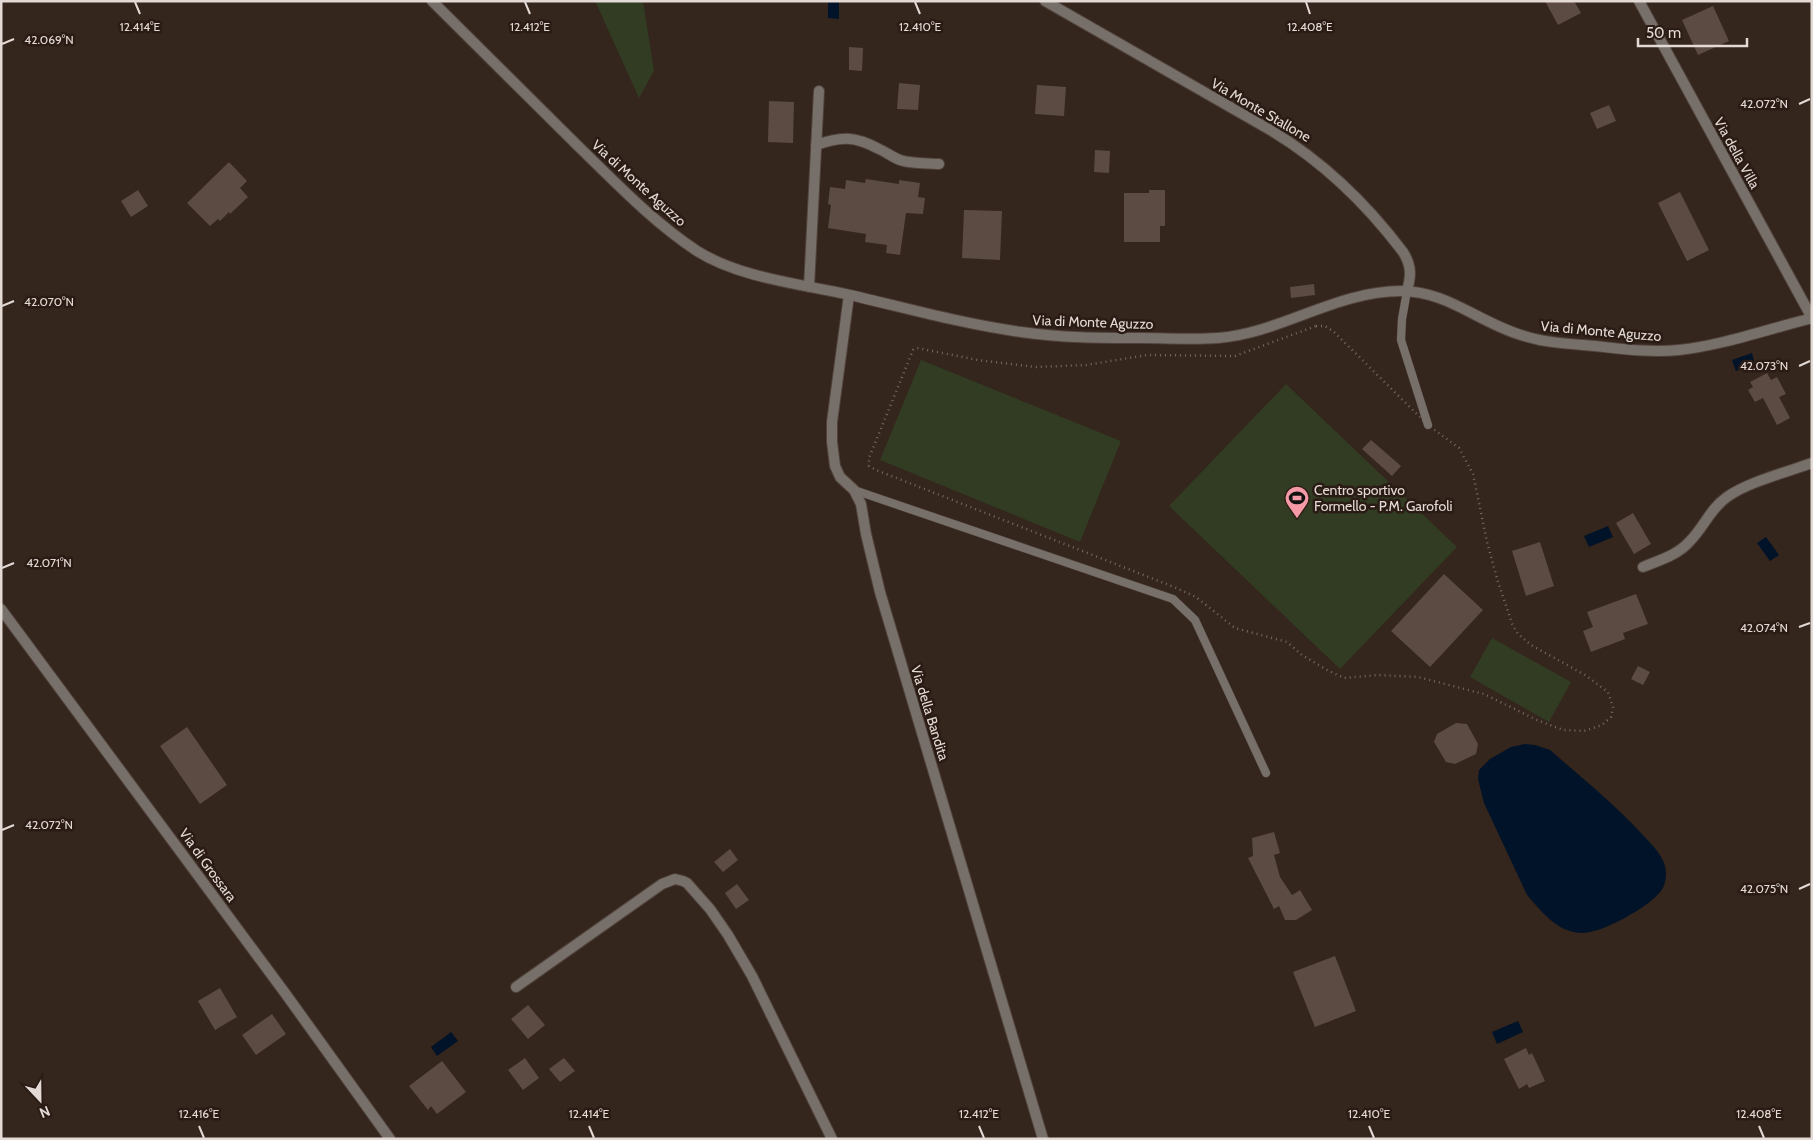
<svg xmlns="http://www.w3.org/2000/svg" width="1813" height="1140" font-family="Cabin,sans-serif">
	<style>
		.green { fill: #313c22 }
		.water { fill: #001328 }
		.building { fill: #5c4b43 }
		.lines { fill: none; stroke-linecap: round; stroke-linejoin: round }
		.service-casing { stroke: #50423a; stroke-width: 9 }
		.minor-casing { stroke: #50423a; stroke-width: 12 }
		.path { stroke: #786b64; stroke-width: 2.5; stroke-dasharray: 1 4; stroke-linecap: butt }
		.service { stroke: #77706a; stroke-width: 8 }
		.minor { stroke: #77706a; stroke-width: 10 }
		.ticks { fill: none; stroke: #e4dad5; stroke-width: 2 }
		.labels { text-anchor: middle; stroke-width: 5; stroke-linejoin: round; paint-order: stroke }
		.street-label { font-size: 14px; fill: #e4dad5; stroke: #2a1b14 }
		.poi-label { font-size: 14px; fill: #e4dad5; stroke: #2a1b14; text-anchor: start }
		.ticks-label { font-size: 12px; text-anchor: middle; fill: #e4dad5; stroke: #2a1b14; stroke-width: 5; stroke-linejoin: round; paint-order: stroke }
	</style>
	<rect width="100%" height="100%" fill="#34251d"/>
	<path class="green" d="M595 1H643L654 71 639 98Z
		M921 360 1121 441 1080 542 880 460Z
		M1286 384 1457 547 1340 669 1169 506Z
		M1492 638 1571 682 1549 722 1470 677Z"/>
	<path class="water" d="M828 1H839V19L828 18Z
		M1752 353 1755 365 1736 371 1732 360Z
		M1608 526 1613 537 1589 547 1584 536Z
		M1766 537 1779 555 1770 561 1757 543Z
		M1525 744 1535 745 1550 750C1581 777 1612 802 1640 832 1649 842 1661 852 1665 866 1667 874 1666 884 1661 891 1649 907 1601 934 1581 933 1557 932 1542 912 1527 895L1484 803 1478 779 1479 770 1490 759 1511 747Z
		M1518 1021 1523 1032 1497 1044 1492 1032Z
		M451 1032 458 1041 437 1056 431 1047Z"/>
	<path class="building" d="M1545 1H1574L1581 13 1558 25Z
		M1713 6 1729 41 1698 55 1682 20Z
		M849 47 863 48 862 71 849 70Z
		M899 83 920 85 918 110 897 109Z
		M1037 85 1066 87 1064 116 1035 114Z
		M769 101 794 102 793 143 768 142Z
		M1609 105 1616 121 1597 129 1590 113Z
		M1095 150 1110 151 1109 173 1094 172Z
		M229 162 247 181 240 188 248 197 230 214 229 212 220 221 218 219 210 226 187 203Z
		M866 179 899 184V180L920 183 918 197 925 198 923 214 906 213 900 255 886 253 887 245 865 242 866 234 828 228 831 205 828 204 830 187 845 189 846 180 865 183Z
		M138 190 148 206 131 217 121 201Z
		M1149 190H1165V226H1160V242H1124V193H1149Z
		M1680 192 1709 250 1687 261 1658 203Z
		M964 210 1002 211 1000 260 962 258Z
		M1314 284 1315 295 1291 298 1290 287Z
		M1767 373 1771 380 1777 377 1786 394 1779 397 1790 418 1777 425 1763 398 1755 402 1748 390 1753 387 1750 382Z
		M1371 440 1401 466 1392 476 1362 449Z
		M1633 513 1651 544 1634 554 1616 523Z
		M1540 542 1554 586 1526 596 1512 551Z
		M1444 574 1483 610 1430 667 1391 631Z
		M1636 594 1648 624 1623 633 1625 639 1591 652 1583 631 1593 627 1587 612Z
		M1638 666 1650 672 1643 685 1631 679Z
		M1456 723 1467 724 1478 744 1476 754 1455 764 1446 762 1434 742 1437 734Z
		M187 727 227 785 200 804 160 746Z
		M1274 832 1280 853 1274 855 1280 877 1292 895 1300 890 1312 910 1296 920H1285L1279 906 1274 909 1248 858 1253 856 1252 838Z
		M730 849 738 860 723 872 714 862Z
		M737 884 749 900 736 909 725 893Z
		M1335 956 1356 1011 1315 1027 1293 972Z
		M220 988 237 1017 215 1030 198 1001Z
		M528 1005 545 1025 528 1039 511 1019Z
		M272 1014 286 1034 256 1055 242 1035Z
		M1526 1048 1529 1055 1532 1053 1545 1081 1529 1088 1527 1084 1519 1089 1504 1059Z
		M525 1058 539 1078 523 1090 508 1070Z
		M564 1058 575 1071 560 1082 549 1069Z
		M442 1061 466 1092 437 1114 431 1106 428 1110 409 1086Z"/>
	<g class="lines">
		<defs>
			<path id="service" d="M1407 291 1402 319 1401 340 1428 425
				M854 490 1173 599 1195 620 1266 773"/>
			<path id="minor" d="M432 1C480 49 529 97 578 146 615 182 653 222 697 251 740 278 801 284 850 295 906 308 963 324 1021 332 1061 338 1101 338 1142 338 1167 338 1193 340 1218 338 1281 333 1336 291 1401 291 1447 291 1478 322 1521 335 1545 343 1570 344 1595 346 1623 349 1651 353 1679 350 1724 345 1768 329 1812 318
				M1045 1 1272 131C1325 163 1366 203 1403 252 1412 266 1411 276 1407 291
				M1639 1 1812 318
				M816 145C841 136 855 136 879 149 886 152 892 157 900 160 912 164 926 163 939 164
				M809 287 819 91
				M849 295 832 422V442L835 466 840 477 854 490 861 504 866 534 880 592 1043 1139
				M1643 567C1660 560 1678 555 1690 541 1704 527 1710 509 1727 497 1748 482 1787 472 1812 463
				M1 609 285 993 390 1139
				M516 987 662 884 675 879 683 881 687 883 710 909 728 935 752 976 832 1139"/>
		</defs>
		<use href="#service" class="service-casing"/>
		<use href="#minor" class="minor-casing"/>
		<path class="path" d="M1316 326H1325L1334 332 1428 425 1459 448 1473 474 1487 542 1498 582 1513 626 1518 634 1531 645 1585 675 1608 692 1613 707 1611 717 1602 725 1584 731 1563 730 1537 720 1484 694 1418 677 1378 675 1344 678 1327 670 1302 655 1287 642 1235 628 1196 597 1174 587 876 470 869 466V458L913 350 917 348 978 360 1035 367 1086 365 1147 355 1235 356Z"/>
		<use href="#service" class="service"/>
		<use href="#minor" class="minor"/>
	</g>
	<path class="ticks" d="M135 2 140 14M525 2 530 14M915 2 920 14M1306 2 1310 14M2 44 14 39M1799 104 1810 99M2 306 14 301M1799 366 1810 361M2 568 14 563M1799 627 1810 623M2 830 14 825M1799 889 1810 884M199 1126 204 1138M589 1126 594 1138M979 1126 984 1138M1369 1126 1374 1138M1759 1126 1764 1138"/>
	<defs>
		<symbol id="stadium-pin" viewBox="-11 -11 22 30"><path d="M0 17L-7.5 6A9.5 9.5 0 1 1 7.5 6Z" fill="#f49aa6" stroke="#2a1b14"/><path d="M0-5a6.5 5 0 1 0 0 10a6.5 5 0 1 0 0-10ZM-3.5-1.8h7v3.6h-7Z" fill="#111"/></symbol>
	</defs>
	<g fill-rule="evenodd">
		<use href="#stadium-pin" x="1283" y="484" width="28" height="38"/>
	</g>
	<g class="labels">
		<g class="street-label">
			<text transform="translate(1261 110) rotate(30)" y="5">Via Monte Stallone</text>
			<text transform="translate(1737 153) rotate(61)" y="5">Via della Villa</text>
			<text transform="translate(639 183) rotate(42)" y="5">Via di Monte Aguzzo</text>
			<text transform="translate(1093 322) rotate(2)" y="5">Via di Monte Aguzzo</text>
			<text transform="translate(1601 331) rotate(5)" y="5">Via di Monte Aguzzo</text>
			<text transform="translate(930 713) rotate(73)" y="5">Via della Bandita</text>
			<text transform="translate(208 865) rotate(54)" y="5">Via di Grossara</text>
		</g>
		<g class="poi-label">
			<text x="1314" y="495">Centro sportivo<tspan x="1314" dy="16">Formello - P.M. Garofoli</tspan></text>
		</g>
	</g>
	<g class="ticks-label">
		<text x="140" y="31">12.414°E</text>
		<text x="530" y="31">12.412°E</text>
		<text x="920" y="31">12.410°E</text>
		<text x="1310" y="31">12.408°E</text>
		<text x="49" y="44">42.069°N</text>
		<text x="1764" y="108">42.072°N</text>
		<text x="49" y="306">42.070°N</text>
		<text x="1764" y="370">42.073°N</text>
		<text x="49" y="567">42.071°N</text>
		<text x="1764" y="632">42.074°N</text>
		<text x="49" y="829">42.072°N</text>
		<text x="1764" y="893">42.075°N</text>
		<text x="199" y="1118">12.416°E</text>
		<text x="589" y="1118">12.414°E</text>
		<text x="979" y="1118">12.412°E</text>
		<text x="1369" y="1118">12.410°E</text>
		<text x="1759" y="1118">12.408°E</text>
	</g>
	<rect width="1813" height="1140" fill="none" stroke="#e4dad5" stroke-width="5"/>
	<g transform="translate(40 1100) rotate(158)" stroke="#2a1b14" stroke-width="4" paint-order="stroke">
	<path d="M0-4L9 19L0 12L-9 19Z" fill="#e4dad5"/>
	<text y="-8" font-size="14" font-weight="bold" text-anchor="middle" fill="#e4dad5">N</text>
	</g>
	<path d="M1638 38v8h109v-8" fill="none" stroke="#e4dad5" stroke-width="2.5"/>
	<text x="1646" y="38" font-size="15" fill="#e4dad5" stroke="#2a1b14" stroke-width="4" paint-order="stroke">50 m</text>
</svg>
